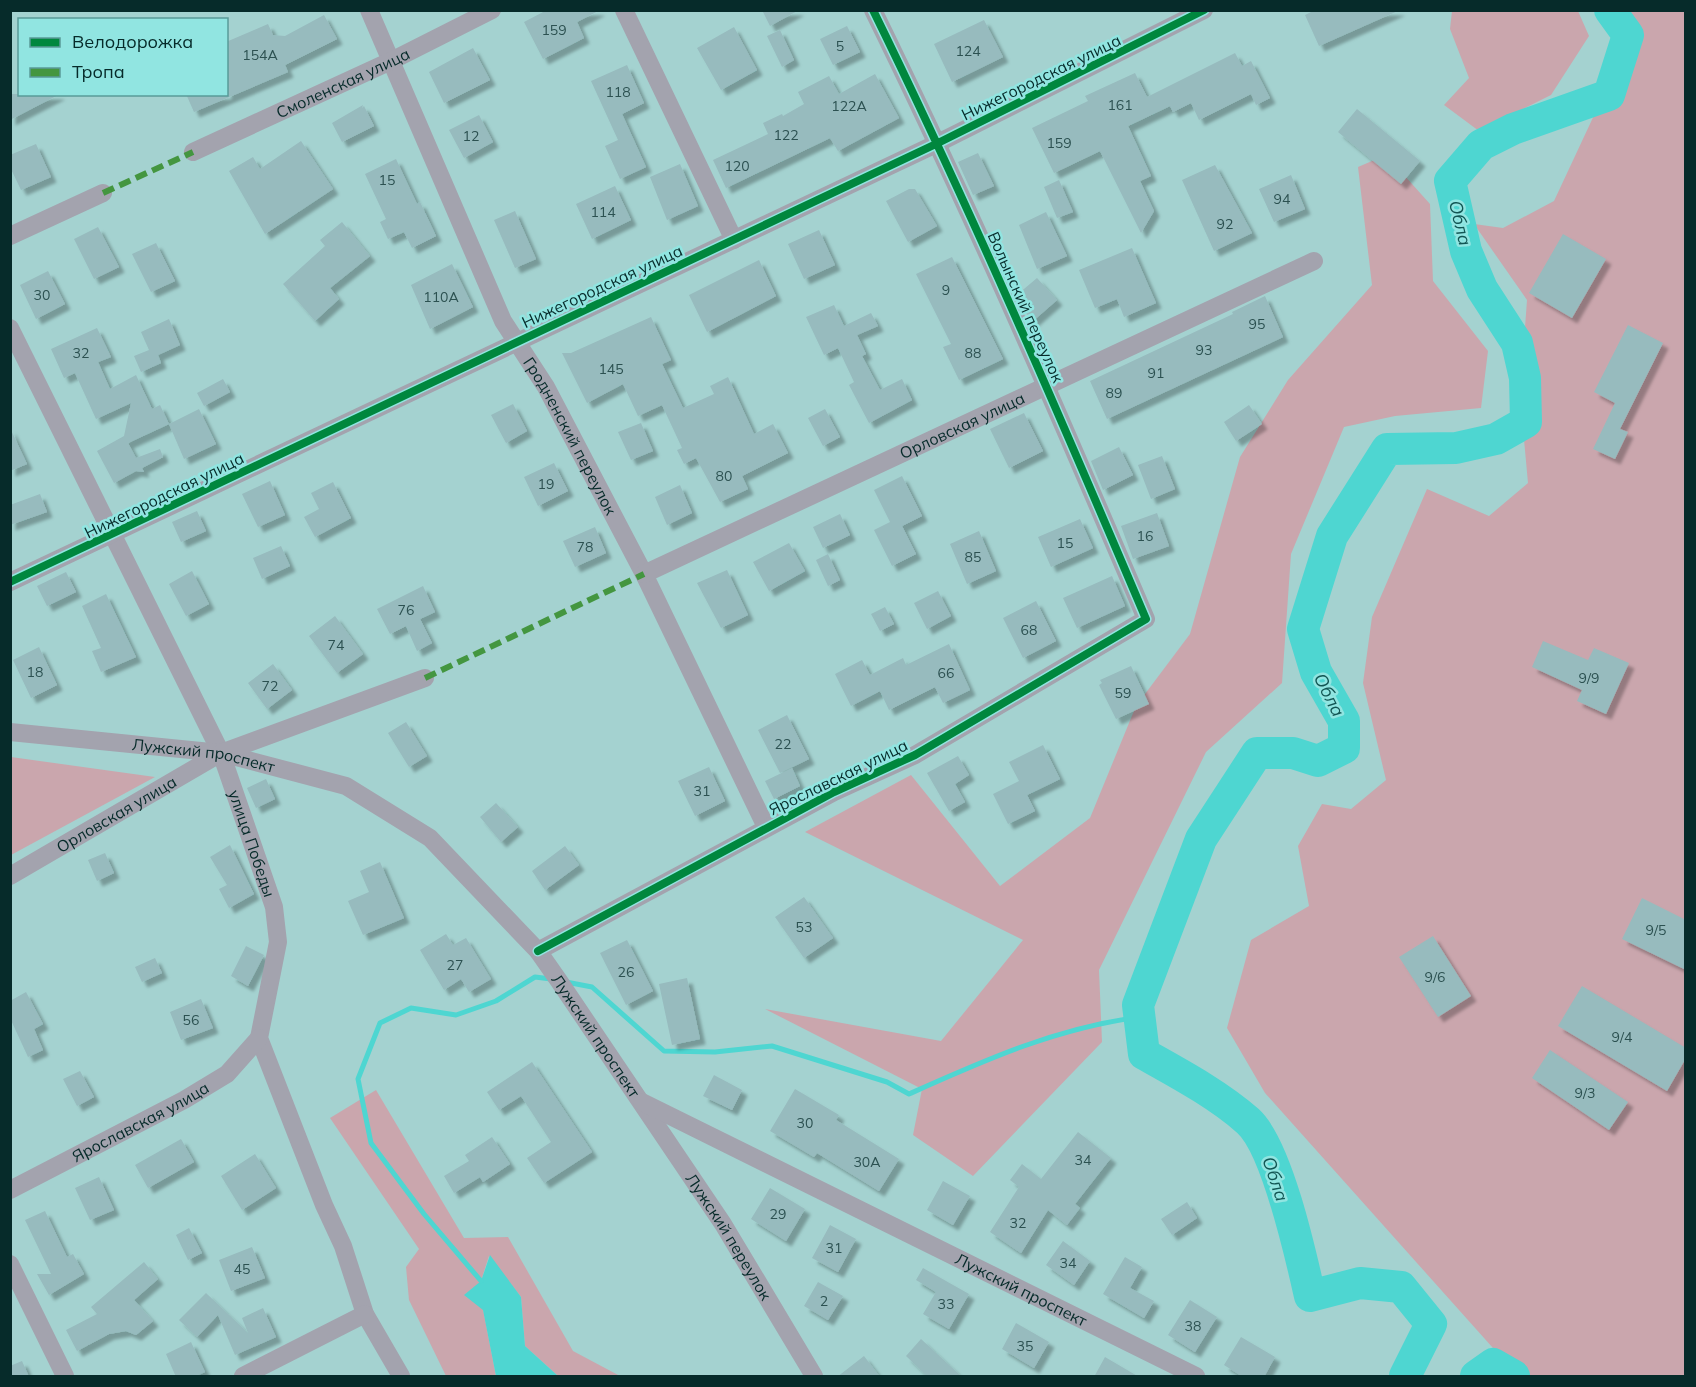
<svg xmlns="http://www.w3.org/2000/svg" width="1696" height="1387" font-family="Mulish,sans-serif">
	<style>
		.green { fill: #caa6ad }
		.water { fill: #4ed6d1 }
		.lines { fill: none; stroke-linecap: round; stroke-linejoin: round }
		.stream { stroke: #4ed6d1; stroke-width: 5 }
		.river { stroke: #4ed6d1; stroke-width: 32 }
		.building { fill: #97bbbe; filter: url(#shadow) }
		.minor { stroke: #a3a3ae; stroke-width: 18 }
		.quiet { stroke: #449640; stroke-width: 6; stroke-dasharray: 12 6; stroke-linecap: butt }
		.cycleway-casing { stroke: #91e5e1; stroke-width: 11 }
		.cycleway { stroke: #00873e; stroke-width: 8 }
		.labels { text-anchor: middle; stroke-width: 5; stroke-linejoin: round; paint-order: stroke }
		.number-label { font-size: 14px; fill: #2c5151 }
		.street-label { font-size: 16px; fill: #062b2a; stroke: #91e5e1 }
		.water-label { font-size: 18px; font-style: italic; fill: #125654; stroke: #91e5e1 }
	</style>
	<defs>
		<filter id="shadow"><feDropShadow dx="5.5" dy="5.5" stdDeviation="1.5" flood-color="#0004"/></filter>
	</defs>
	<rect width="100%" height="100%" fill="#a4d2d0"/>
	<path class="green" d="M1452 11H1578L1589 36 1551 95 1479 131 1444 105 1469 78 1450 29Z
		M1623 11H1685V1376H1518L1265 1093 1227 1028 1251 940 1309 906 1298 846 1322 804 1351 809 1386 780 1363 683 1372 617 1427 489 1489 516 1528 483 1520 396 1527 300 1474 224 1503 228 1554 201 1618 64Z
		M1386 155 1430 204 1433 281 1488 351 1481 408 1395 416 1344 427 1291 554 1282 683 1206 752 1099 970 1102 1042 973 1176 913 1135 922 1089 765 1009 941 1041 1023 940 805 832 911 775 1000 886 1090 818 1136 706 1190 634 1240 457 1288 380 1372 285 1358 167Z
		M11 757 155 777 11 855Z
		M376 1090 464 1238 508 1237 573 1351 620 1376H558L525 1346 521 1297 489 1256 481 1281 483 1309 496 1376H446L409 1300 406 1267 419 1249 330 1118Z"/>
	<path class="water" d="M490 1255 521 1297 525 1346 558 1376H496L483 1310 464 1295 481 1281Z"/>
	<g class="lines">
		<path class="stream" d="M566 982 592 987 664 1051 715 1052 772 1046 887 1082 909 1094C985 1060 1056 1028 1140 1017
			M481 1281 424 1214 371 1143 358 1079 380 1023 411 1008 456 1015 496 1001 535 977 551 979"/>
		<path class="river" d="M1405 1376 1431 1324 1401 1287 1360 1283 1310 1296C1301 1256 1277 1147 1248 1121 1219 1095 1178 1073 1144 1054L1138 1005 1201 839 1257 753H1293L1318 761 1344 748V721L1316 672 1303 629 1332 536 1387 449 1456 448 1496 439 1526 422 1525 378 1517 343 1482 289 1466 251 1450 181 1481 145 1513 129 1609 95 1628 35 1610 10
			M1476 1376 1493 1364 1514 1376"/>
	</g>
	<path class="building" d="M547 10H600L577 22 584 38 543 59 524 22Z
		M762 10H799L770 26Z
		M1315 10H1400L1319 46 1305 15Z
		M324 15 337 39 285 65 288 72 194 112 186 94H226V42L268 24 273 35 285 36Z
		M984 20 1003 57 952 82 934 44Z
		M847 26 860 52 833 65 820 39Z
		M734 27 757 70 721 90 697 48Z
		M780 30 794 60 782 67 767 36Z
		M473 48 490 80 444 103 429 72Z
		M1235 53 1242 66 1251 61 1270 98 1256 105 1251 94 1199 120 1191 103 1173 112 1170 106 1128 126 1151 176 1140 181 1154 211 1141 233 1100 151 1054 173 1032 128 1088 101 1085 96 1135 73 1147 97Z
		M627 65 644 103 622 114 646 167 620 179 605 146 618 140 591 81Z
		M875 74 899 118 838 151 830 138 726 188 713 160 768 134 763 123 782 114 783 116 804 104 798 92 829 76 839 94Z
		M10 94H60L10 120Z
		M363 105 362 108 364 106 374 126 342 142 332 123Z
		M1357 109 1420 161 1401 184 1338 132Z
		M479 115 493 142 464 158 449 130Z
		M301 141 333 189 265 234 229 171 253 157 260 169Z
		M36 144 51 177 21 190 10 167V155Z
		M978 153 994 186 973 195 958 162Z
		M396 159 417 204 420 202 436 236 412 248 404 232 388 239 380 222 386 219 365 174Z
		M680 164 698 206 667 220 650 177Z
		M1215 165 1252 233 1214 251 1182 180Z
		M1291 175 1305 209 1274 222 1259 189Z
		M1059 180 1073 212 1057 218 1044 187Z
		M615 186 631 220 592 239 576 204Z
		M909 189H915L937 226 908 242 886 201Z
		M515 211 536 259 515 268 494 220Z
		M1046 212 1067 256 1037 269 1019 225Z
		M342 222 370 256 330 288 339 299 315 321 283 284 325 246 320 240Z
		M98 227 119 267 94 279 74 239Z
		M819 230 835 265 804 279 788 244Z
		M1563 234 1606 259 1572 318 1529 293Z
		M156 243 175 281 151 292 132 254Z
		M1132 248 1156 303 1124 317 1117 299 1095 308 1079 270Z
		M952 257 1003 359 959 380 943 347 951 344 916 274Z
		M759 260 776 296 707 332 689 295Z
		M452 264 473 307 430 329 411 285Z
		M48 271 65 304 36 319 20 285Z
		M1037 278 1057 300 1033 321 1026 313 1018 294Z
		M1265 296 1283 337 1107 419 1090 381 1233 314 1232 312Z
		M834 305 844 326 871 313 878 326 857 335 866 354 862 356 880 390 902 379 912 400 869 423 849 385 854 382 838 348 824 355 806 317Z
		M651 317 671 360 662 364 683 408 714 394 710 386 728 377 754 434 773 424 788 453 742 476 748 489 720 502 696 458 684 464 677 450 682 448 662 405 638 416 623 384 587 403 562 353H571Z
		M169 319 180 345 158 355 161 363 141 372 134 356 149 350 141 332Z
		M1628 325 1663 343 1620 429 1628 432 1615 459 1593 449 1615 403 1594 392Z
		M97 328 111 357 98 362 110 389 136 375 152 409 160 405 169 424 128 443 136 458 160 449 163 457 142 468 144 472 136 471 114 483 97 451 124 436 131 403 96 419 75 373 64 378 51 349Z
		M223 379 230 392 204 406 197 393Z
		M513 404 527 431 506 443 491 415Z
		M1249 405 1262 424 1236 441 1224 422Z
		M199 409 216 444 184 459 169 424Z
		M825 409 840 437 823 446 808 418Z
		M1024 413 1043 451 1009 468 990 429Z
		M641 423 653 451 631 460 618 432Z
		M10 428 27 464 10 471Z
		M1119 447 1133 475 1103 490 1091 461Z
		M1162 456 1175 489 1151 499 1138 465Z
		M554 463 568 491 538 506 524 477Z
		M902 476 922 516 902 526 916 554 892 566 874 530 890 522 874 490Z
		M270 481 285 515 258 527 242 494Z
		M333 482 351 518 315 537 304 517 319 509 311 493Z
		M680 485 692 513 667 525 655 497Z
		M40 494 47 512 10 525V505Z
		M197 511 206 531 181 542 172 522Z
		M1157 513 1169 546 1133 559 1121 526Z
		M840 514 850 535 823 548 813 527Z
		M1080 519 1093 548 1051 567 1038 537Z
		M595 527 606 553 575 567 563 541Z
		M979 531 996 571 967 584 950 544Z
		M789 543 805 571 769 591 753 562Z
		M281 546 290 566 262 579 253 558Z
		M828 554 840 580 828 586 816 560Z
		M727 570 748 615 721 628 697 583Z
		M192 571 209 604 186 616 169 584Z
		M66 572 76 592 47 606 37 586Z
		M1112 576 1125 606 1077 628 1063 598Z
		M423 586 435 612 420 619 432 643 417 651 406 626 390 634 377 609Z
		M938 591 951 616 927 629 914 603Z
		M106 594 136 657 101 672 92 651 101 648 82 606Z
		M1036 601 1056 641 1023 658 1003 618Z
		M885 607 894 624 880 631 871 614Z
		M335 616 363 654 337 673 309 636Z
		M1543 641 1588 660 1594 648 1629 663 1606 714 1577 701 1582 690 1532 667Z
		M949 644 970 690 943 703 935 687 889 710 880 691 851 706 835 674 862 660 870 675 903 658 906 665Z
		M39 647 57 685 31 698 13 660Z
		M273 664 292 690 267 709 248 683Z
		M1131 666 1149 704 1116 719 1099 685 1102 683 1100 680Z
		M787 715 809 759 780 773 758 730Z
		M406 722 427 756 409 767 388 733Z
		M1043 745 1060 779 1027 795 1035 811 1008 824 993 794 1019 781 1009 762Z
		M958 756 969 775 955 784 965 802 949 811 927 773Z
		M709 767 725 801 695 816 678 781Z
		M792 768 800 786 774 799 765 781Z
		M266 779 275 799 256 808 247 788Z
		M496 803 518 827 501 842 480 817Z
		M230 845 254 894 229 908 219 889 227 885 210 857Z
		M565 846 579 865 545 890 532 871Z
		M105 853 114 873 97 881 88 860Z
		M380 862 404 918 363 935 348 901 369 892 360 871Z
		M804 897 833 938 804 958 775 917Z
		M1642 898 1686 920V970L1622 939Z
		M446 934 453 945 466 938 491 979 469 992 461 979 444 990 420 950Z
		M1433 936 1471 996 1438 1017 1399 957Z
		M627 940 653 991 626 1005 600 953Z
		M246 946 264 955 248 986 231 976Z
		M155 958 162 973 142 982 135 967Z
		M687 978 700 1039 672 1045 659 984Z
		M1582 986 1686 1048V1058L1667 1091 1558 1026Z
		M26 992 43 1024 34 1029 43 1050 28 1057 10 1018V1001Z
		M201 999 213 1028 181 1040 170 1012Z
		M1550 1050 1628 1102 1609 1130 1532 1078Z
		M532 1062 592 1152 544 1183 527 1158 551 1142 521 1096 499 1110 487 1092Z
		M80 1071 94 1097 77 1106 63 1079Z
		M714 1075 742 1090 732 1110 703 1096Z
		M795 1089 839 1115 836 1120 899 1159 879 1191 817 1153 814 1157 770 1131Z
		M1078 1132 1111 1158 1075 1204 1080 1208 1067 1225 1048 1210 1021 1253 990 1232 1019 1187 1010 1180 1022 1164 1041 1179Z
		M492 1137 510 1164 483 1182 480 1177 454 1193 444 1176 469 1161 465 1155Z
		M181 1139 194 1162 148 1188 135 1165Z
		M255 1154 276 1188 242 1210 221 1176Z
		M99 1177 114 1210 90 1220 75 1188Z
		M943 1181 970 1196 953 1225 927 1210Z
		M770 1188 805 1209 786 1241 751 1219Z
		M1187 1202 1197 1218 1172 1235 1161 1219Z
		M45 1211 67 1257 73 1254 84 1274 49 1295 37 1274H51L25 1220Z
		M830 1225 856 1239 838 1272 812 1258Z
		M189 1228 202 1253 188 1260 176 1235Z
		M1063 1241 1090 1261 1074 1285 1046 1265Z
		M252 1247 265 1278 231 1291 219 1260Z
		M1125 1257 1142 1267 1130 1288 1154 1301 1144 1318 1103 1294Z
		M144 1262 158 1279 134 1300 153 1321 136 1335 126 1331 109 1334 77 1351 66 1330 97 1314 91 1307Z
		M923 1268 969 1294 949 1329 923 1314 936 1292 916 1280Z
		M818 1282 843 1296 828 1320 804 1306Z
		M206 1293 248 1333 242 1318 263 1308 276 1337 235 1355 218 1315 197 1337 179 1320Z
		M1190 1300 1217 1317 1195 1352 1168 1335Z
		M1016 1323 1049 1342 1034 1368 1002 1349Z
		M1241 1337 1275 1357 1264 1377H1243L1224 1365Z
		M921 1339 962 1377H928L906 1356Z
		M191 1342 205 1372 194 1377H176L166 1354Z
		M864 1356 880 1377H837Z
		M1105 1357 1139 1377H1094Z
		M22 1361 29 1377H10V1366Z"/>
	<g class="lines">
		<g class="minor">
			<path id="s1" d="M369 10 503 321 546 387 644 574 766 827"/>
			<path d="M624 10 734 240"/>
			<path id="s2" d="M193 152 393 60 492 10"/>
			<path d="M10 236 103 193"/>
			<path id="s3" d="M10 328 221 753 274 907 278 942 259 1038 324 1205 343 1246 365 1314 401 1376"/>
			<path id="s4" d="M644 574 1314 261"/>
			<path d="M10 582 938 143 1204 10"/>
			<path id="s5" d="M10 732 221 753 346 786 430 838 538 951 559 981 723 1224 814 1376"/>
			<path id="s6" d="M10 876 221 753 425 678"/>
			<path d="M538 951 834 792 915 755 1146 619C1059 414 971 210 873 10"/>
			<path id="s7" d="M642 1102 1196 1376"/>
			<path id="s8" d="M10 1190 184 1100 227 1074 259 1038"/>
			<path d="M10 1264 65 1376"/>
			<path d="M243 1376 365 1314"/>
		</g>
		<path class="quiet" d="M103 193 193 152
			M425 678 644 574"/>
		<defs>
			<path id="cycleway" d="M10 582 938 143 1204 10
				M538 951 834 792 915 755 1146 619C1059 414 971 210 873 10"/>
		</defs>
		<use href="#cycleway" class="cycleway-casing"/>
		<use href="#cycleway" class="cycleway"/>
	</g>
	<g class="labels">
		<g class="number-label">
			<text x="554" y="35">159</text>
			<text x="840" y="51">5</text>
			<text x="968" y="56">124</text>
			<text x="260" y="60">154А</text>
			<text x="618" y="97">118</text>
			<text x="1120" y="110">161</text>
			<text x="849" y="111">122А</text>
			<text x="786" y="140">122</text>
			<text x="471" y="141">12</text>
			<text x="1059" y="148">159</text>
			<text x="737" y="171">120</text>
			<text x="387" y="185">15</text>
			<text x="1282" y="204">94</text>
			<text x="603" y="217">114</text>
			<text x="1225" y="229">92</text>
			<text x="946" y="295">9</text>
			<text x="42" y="300">30</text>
			<text x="441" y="302">110А</text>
			<text x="1257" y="329">95</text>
			<text x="1204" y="355">93</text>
			<text x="81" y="358">32</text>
			<text x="973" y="358">88</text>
			<text x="611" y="374">145</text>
			<text x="1156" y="378">91</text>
			<text x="1114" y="398">89</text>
			<text x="724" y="481">80</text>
			<text x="546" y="489">19</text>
			<text x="1145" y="541">16</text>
			<text x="1065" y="548">15</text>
			<text x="585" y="552">78</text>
			<text x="973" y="562">85</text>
			<text x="406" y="615">76</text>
			<text x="1029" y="635">68</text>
			<text x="336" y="650">74</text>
			<text x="35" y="677">18</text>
			<text x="946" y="678">66</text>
			<text x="1589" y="683">9/9</text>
			<text x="270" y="691">72</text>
			<text x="1123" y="698">59</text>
			<text x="783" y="749">22</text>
			<text x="702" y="796">31</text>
			<text x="804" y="932">53</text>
			<text x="1656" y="935">9/5</text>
			<text x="455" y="970">27</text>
			<text x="626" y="977">26</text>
			<text x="1435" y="982">9/6</text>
			<text x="191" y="1025">56</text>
			<text x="1622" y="1042">9/4</text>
			<text x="1585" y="1098">9/3</text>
			<text x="805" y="1128">30</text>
			<text x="1083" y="1165">34</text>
			<text x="867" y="1167">30А</text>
			<text x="778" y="1219">29</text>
			<text x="1018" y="1228">32</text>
			<text x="834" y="1253">31</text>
			<text x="1068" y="1268">34</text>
			<text x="242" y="1274">45</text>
			<text x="824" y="1306">2</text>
			<text x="946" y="1309">33</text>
			<text x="1193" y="1331">38</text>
			<text x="1025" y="1351">35</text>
		</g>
		<g class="street-label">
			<text transform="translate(1041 77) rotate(-26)" y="6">Нижегородская улица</text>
			<text dy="6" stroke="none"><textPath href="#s2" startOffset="165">Смоленская улица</textPath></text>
			<text transform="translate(602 286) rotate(-25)" y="6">Нижегородская улица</text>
			<text transform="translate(1026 307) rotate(66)" y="6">Волынский переулок</text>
			<text dy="6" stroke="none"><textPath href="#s4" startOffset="351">Орловская улица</textPath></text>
			<text dy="6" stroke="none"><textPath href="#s1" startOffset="472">Гродненский переулок</textPath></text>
			<text transform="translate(164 495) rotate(-26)" y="6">Нижегородская улица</text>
			<text dy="6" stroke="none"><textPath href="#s5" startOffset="195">Лужский проспект</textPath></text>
			<text transform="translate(838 777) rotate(-26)" y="6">Ярославская улица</text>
			<text dy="6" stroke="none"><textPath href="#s6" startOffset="123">Орловская улица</textPath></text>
			<text dy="6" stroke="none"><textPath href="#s3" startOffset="570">улица Победы</textPath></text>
			<text dy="6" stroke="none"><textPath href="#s5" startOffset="699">Лужский проспект</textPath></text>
			<text dy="6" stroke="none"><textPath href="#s8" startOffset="147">Ярославская улица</textPath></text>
			<text dy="6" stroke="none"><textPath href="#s5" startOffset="940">Лужский переулок</textPath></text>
			<text dy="6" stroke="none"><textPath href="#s7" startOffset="423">Лужский проспект</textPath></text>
		</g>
		<g class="water-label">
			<text transform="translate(1460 223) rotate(76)" y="6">Обла</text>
			<text transform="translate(1329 695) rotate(63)" y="6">Обла</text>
			<text transform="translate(1275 1179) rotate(71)" y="6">Обла</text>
		</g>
	</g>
	<rect width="1696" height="1387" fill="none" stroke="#062b2a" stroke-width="24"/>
	<rect x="18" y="18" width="210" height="78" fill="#91e5e1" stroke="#599b98" stroke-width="1.5"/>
	<rect x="30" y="38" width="30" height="9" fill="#00873e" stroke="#599b98" stroke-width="1.5"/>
	<text x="72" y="48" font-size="18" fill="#062b2a">Велодорожка</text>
	<rect x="30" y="68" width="30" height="9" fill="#449640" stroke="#599b98" stroke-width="1.5"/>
	<text x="72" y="78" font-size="18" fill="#062b2a">Тропа</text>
</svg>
